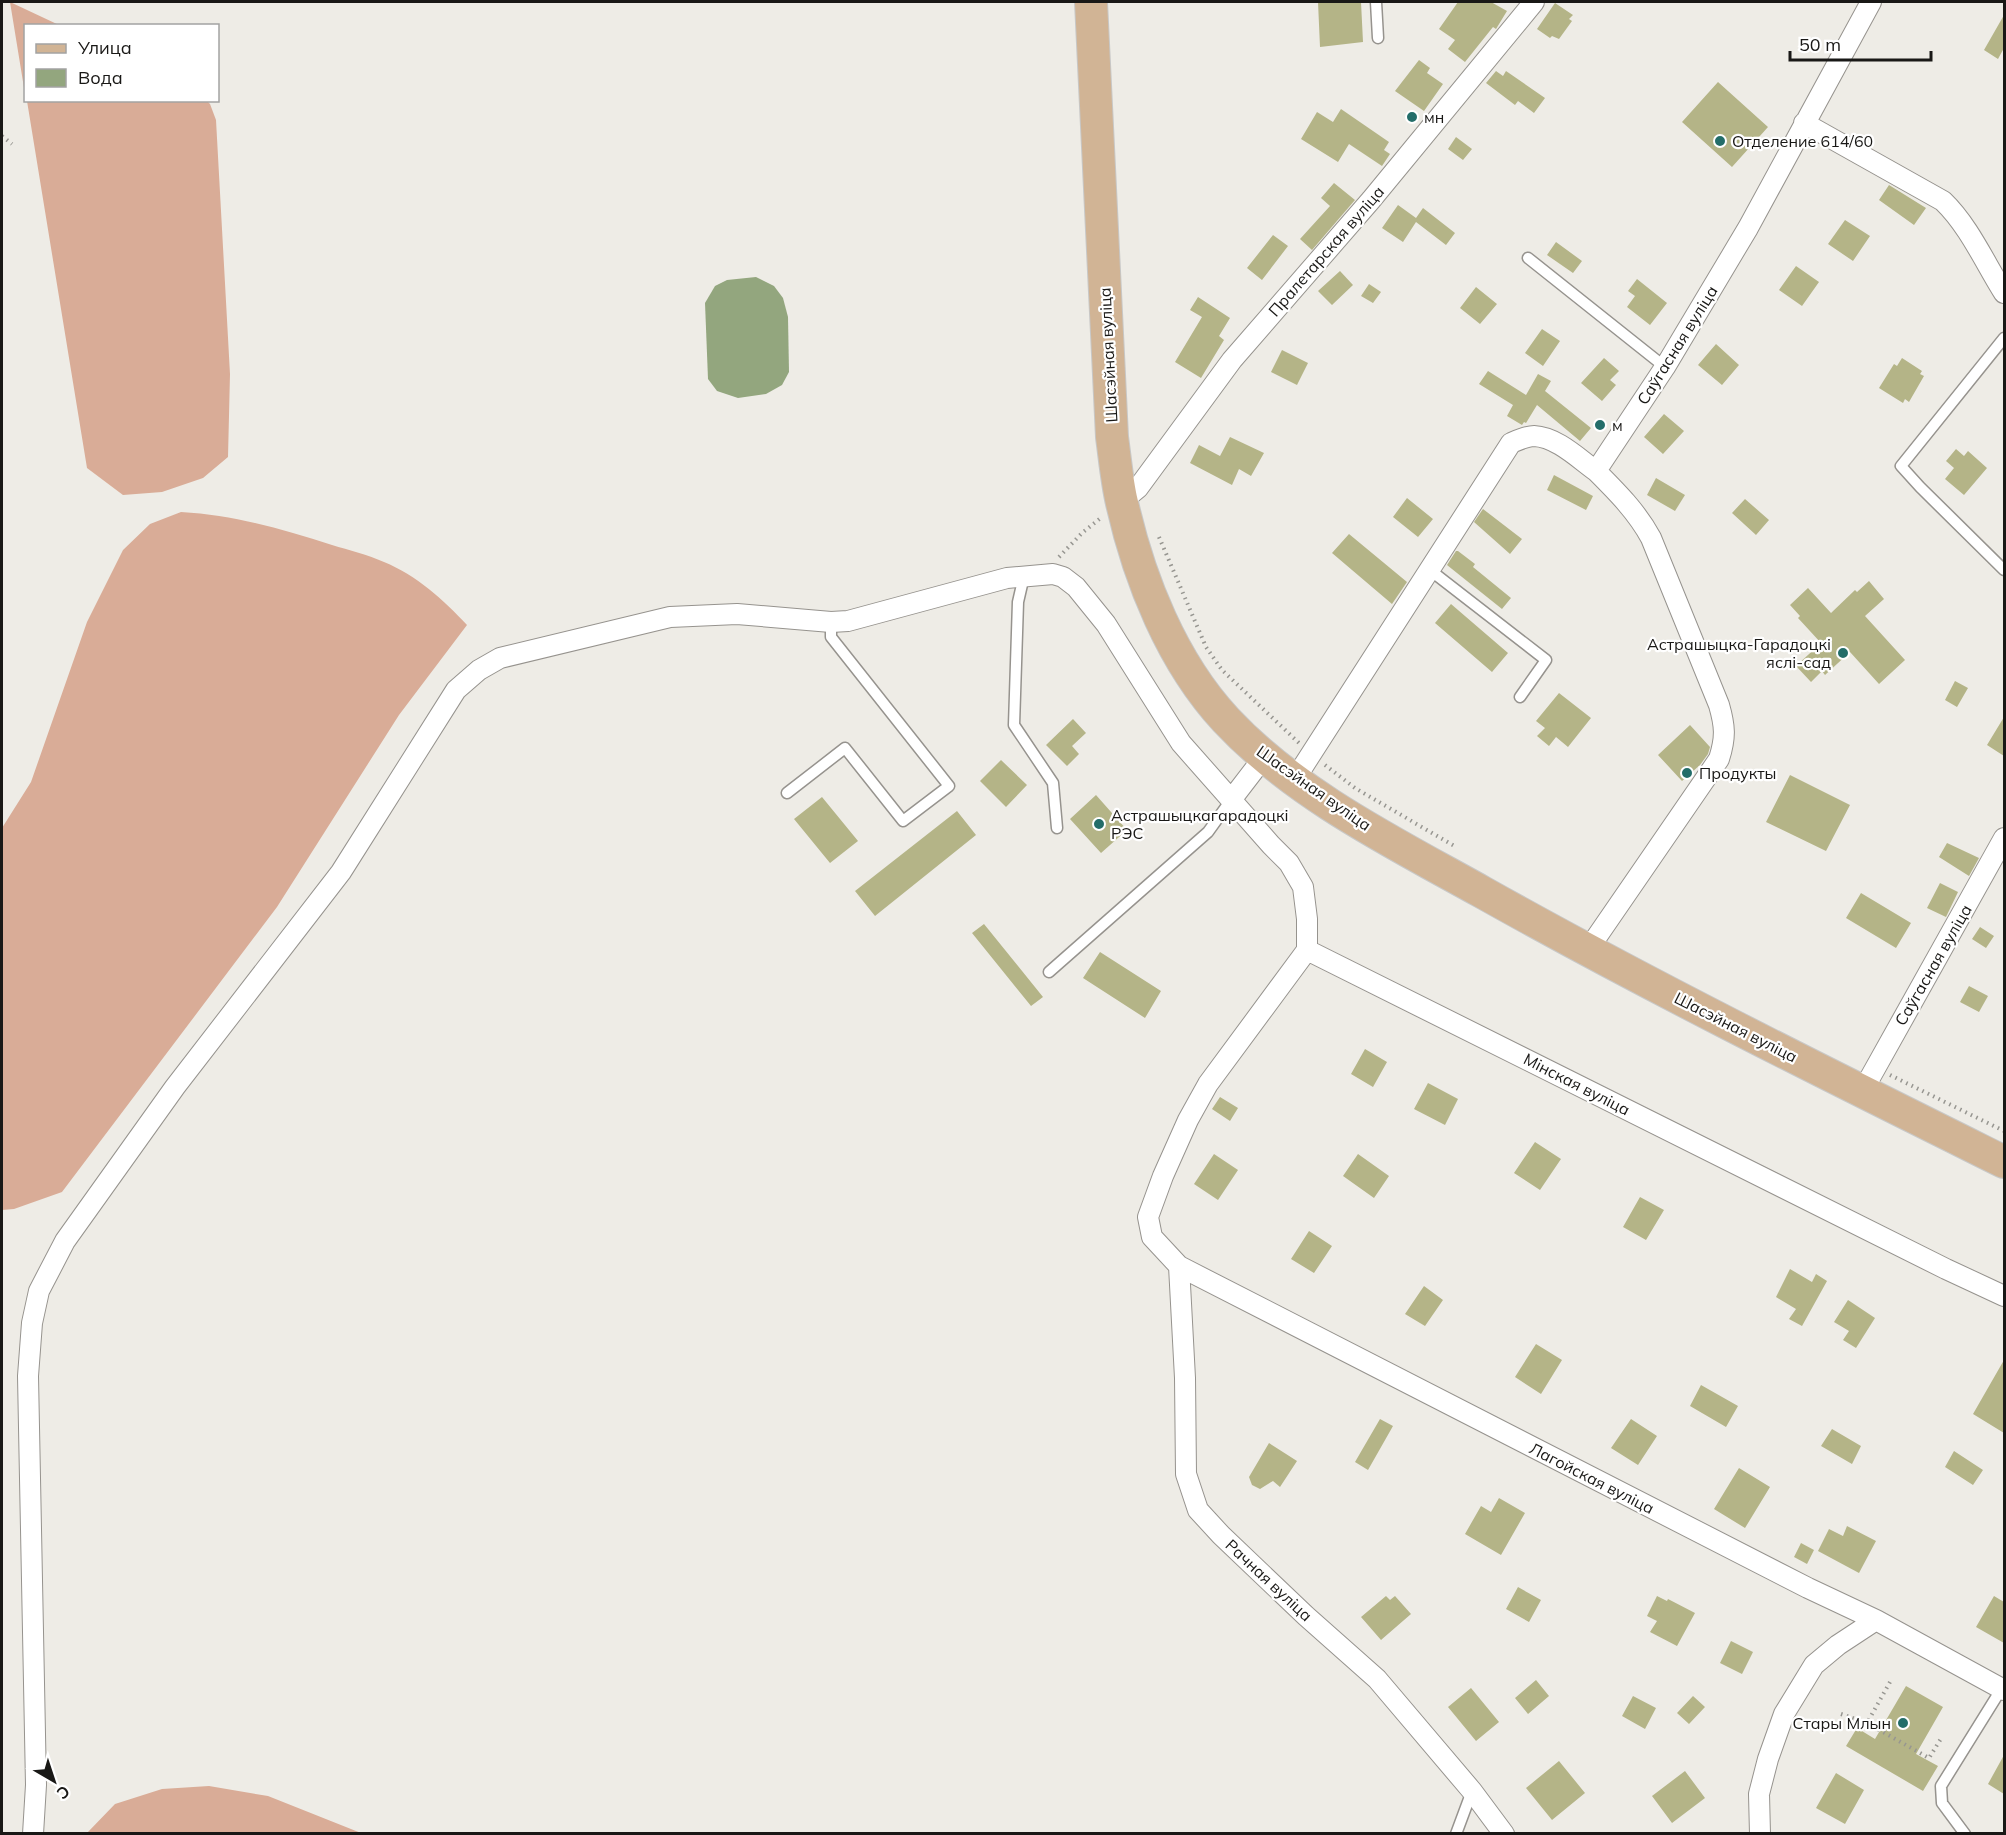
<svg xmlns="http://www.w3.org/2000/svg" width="2006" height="1835" font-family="Mulish,sans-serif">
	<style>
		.forest { fill: #d9ac97 }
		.water { fill: #93a67e }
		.building { fill: #b4b487 }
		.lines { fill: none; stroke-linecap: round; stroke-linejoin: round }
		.lane-casing { stroke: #96938e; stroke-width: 13 }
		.street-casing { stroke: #96938e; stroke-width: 22 }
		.primary-casing { stroke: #c8c8c7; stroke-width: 34 }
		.path { stroke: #979691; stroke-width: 4; stroke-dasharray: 1.5 4.5; stroke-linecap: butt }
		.lane { stroke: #fff; stroke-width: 10 }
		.street { stroke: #fff; stroke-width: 20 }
		.primary { stroke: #d1b495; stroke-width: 32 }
		.poi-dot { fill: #236d69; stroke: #fff; stroke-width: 2 }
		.labels { text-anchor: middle; stroke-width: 4.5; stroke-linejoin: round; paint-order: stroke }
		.poi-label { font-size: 16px; fill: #191816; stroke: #fff; text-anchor: start }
		.street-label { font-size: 16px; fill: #191816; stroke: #fff }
	</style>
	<rect width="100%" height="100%" fill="#eeece6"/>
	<path class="forest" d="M10 2 59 25 26 26 25 94Z
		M206 100 210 104 216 120 230 374 228 457 203 478 162 492 123 495 87 468 27 101Z
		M181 512C234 515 282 529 332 545 349 550 368 555 384 562 416 575 444 600 467 625L399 715 277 907 62 1192 14 1209 2 1210V828L31 782 87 622 123 550 150 524Z
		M209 1786 268 1796 361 1833H87L115 1804 162 1789Z"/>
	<path class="water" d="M756 277 774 286 783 298 788 317 789 372 782 385 766 394 738 398 717 391 708 379 705 303 715 286 727 280Z"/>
	<path class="building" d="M1318 2H1361L1363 42 1320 47Z
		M1458 2H1491L1507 11 1496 29 1493 27 1465 62 1448 49 1455 40 1439 29Z
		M1555 3 1573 15 1569 19 1572 21 1559 39 1552 36 1550 38 1537 29Z
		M2004 15V48L1998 59 1984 50Z
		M1419 60 1430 68 1427 73 1443 84 1424 111 1395 91Z
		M1496 71 1503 76 1506 71 1545 98 1534 113 1518 101 1515 105 1486 83Z
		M1718 82 1768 127 1732 167 1682 122Z
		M1341 109 1389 142 1384 150 1390 154 1382 166 1349 144 1338 162 1301 139 1317 112 1333 122Z
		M1456 137 1472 149 1463 160 1448 149Z
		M1334 183 1355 200 1312 250 1300 239 1330 206 1321 198Z
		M1889 185 1926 208 1914 225 1879 200Z
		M1398 205 1416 218 1423 208 1455 233 1446 245 1416 222 1403 242 1382 228Z
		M1845 220 1870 236 1853 261 1828 244Z
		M1273 235 1288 246 1262 280 1247 268Z
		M1556 242 1582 261 1573 273 1547 255Z
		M1796 266 1819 282 1802 306 1779 290Z
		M1340 271 1353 285 1332 305 1318 291Z
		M1637 279 1667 303 1650 325 1627 307 1635 296 1628 291Z
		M1369 284 1381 292 1373 303 1361 296Z
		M1476 287 1497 304 1480 324 1460 308Z
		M1198 297 1230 318 1219 336 1224 340 1201 378 1175 362 1202 317 1190 310Z
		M1542 329 1560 341 1543 366 1525 353Z
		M1716 344 1739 365 1722 385 1698 365Z
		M1282 350 1308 363 1297 385 1271 372Z
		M1604 358 1619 371 1610 380 1616 385 1602 401 1581 383Z
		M1902 358 1922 371 1920 374 1924 376 1909 402 1905 399 1903 403 1879 388 1894 364 1897 366Z
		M1488 371 1526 395 1538 374 1551 381 1545 391 1591 428 1580 441 1537 405 1526 423 1524 422 1522 425 1507 416 1513 405 1479 384Z
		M1664 414 1684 431 1663 454 1644 437Z
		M1230 437 1264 453 1251 476 1239 469 1232 485 1190 463 1199 445 1220 456Z
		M1956 449 1964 456 1968 451 1987 468 1964 495 1945 479 1954 468 1946 461Z
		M1554 475 1593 496 1586 510 1547 490Z
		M1656 478 1685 495 1675 511 1647 495Z
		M1407 498 1433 519 1418 537 1393 517Z
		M1745 499 1769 520 1756 535 1732 513Z
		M1483 509 1522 539 1510 554 1474 522Z
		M1349 534 1407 582 1392 604 1332 553Z
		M1456 551H1458L1475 564 1473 567 1511 598 1502 609 1447 565Z
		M1869 581 1884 599 1865 616 1905 660 1879 684 1850 652 1825 675 1822 671 1811 682 1796 666 1821 643 1798 618 1800 616 1790 605 1808 588 1831 613 1855 590 1857 592Z
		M1451 604 1508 653 1492 672 1435 623Z
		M1955 681 1968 688 1957 707 1945 700Z
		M1559 693 1591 718 1568 747 1556 737 1549 746 1537 736 1545 728 1536 721Z
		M2004 717V756L1987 745Z
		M1073 719 1086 733 1072 746 1079 754 1067 766 1046 745Z
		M1690 725 1710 747 1708 754 1700 765 1682 781 1658 755Z
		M1001 760 1027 785 1006 807 980 781Z
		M1790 775 1850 805 1826 851 1766 822Z
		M1096 795 1127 830 1101 853 1070 819Z
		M822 797 858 841 830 863 794 819Z
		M957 811 976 835 875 916 855 891Z
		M1947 843 1979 858 1969 876 1939 857Z
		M1940 883 1958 892 1946 917 1927 908Z
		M1861 893 1911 923 1896 948 1846 918Z
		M984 924 1043 997 1031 1006 972 933Z
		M1980 927 1994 936 1986 948 1972 939Z
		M1100 952 1161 991 1145 1018 1083 978Z
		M1969 986 1988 996 1979 1012 1960 1002Z
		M1365 1049 1387 1062 1373 1087 1351 1074Z
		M1428 1083 1458 1099 1445 1125 1414 1109Z
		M1220 1097 1238 1108 1230 1121 1212 1109Z
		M1535 1142 1561 1159 1540 1190 1514 1173Z
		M1214 1154 1238 1170 1218 1200 1194 1184Z
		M1358 1154 1389 1176 1374 1198 1343 1176Z
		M1640 1197 1664 1210 1646 1240 1623 1227Z
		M1309 1231 1332 1246 1314 1273 1291 1259Z
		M1790 1269 1812 1282 1816 1274 1827 1281 1802 1326 1789 1319 1796 1309 1776 1297Z
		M1424 1286 1443 1300 1425 1326 1405 1314Z
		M1848 1300 1875 1318 1856 1348 1843 1340 1849 1331 1834 1322Z
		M1536 1344 1562 1360 1541 1394 1515 1377Z
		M2004 1360V1433L1973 1414Z
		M1701 1385 1738 1406 1726 1427 1690 1406Z
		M1380 1419 1393 1426 1368 1470 1355 1462Z
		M1631 1419 1657 1436 1638 1465 1611 1448Z
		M1832 1429 1861 1446 1852 1464 1821 1446Z
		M1269 1443 1297 1461 1280 1487 1273 1481 1260 1489 1252 1485 1249 1477Z
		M1954 1451 1983 1470 1973 1485 1945 1467Z
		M1739 1468 1770 1487 1745 1528 1714 1509Z
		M1499 1498 1525 1513 1501 1555 1465 1534 1481 1506 1491 1512Z
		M1847 1526 1876 1541 1859 1573 1818 1551 1829 1529 1843 1536Z
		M1801 1543 1814 1550 1807 1564 1794 1557Z
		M1518 1587 1541 1600 1529 1622 1506 1609Z
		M1386 1596 1390 1600 1395 1596 1411 1614 1381 1640 1361 1617Z
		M1657 1596 1667 1601 1668 1599 1695 1613 1677 1646 1650 1632 1657 1621 1647 1616Z
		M1994 1596 2004 1602V1643L1976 1627Z
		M1731 1641 1753 1652 1742 1674 1720 1663Z
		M1536 1680 1549 1696 1528 1714 1515 1698Z
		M1906 1686 1943 1707 1916 1754 1938 1766 1923 1791 1846 1746 1857 1728 1875 1739Z
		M1471 1688 1499 1722 1476 1741 1448 1707Z
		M1633 1696 1656 1708 1645 1729 1622 1716Z
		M1693 1696 1705 1707 1689 1724 1677 1713Z
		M2004 1755V1794L1988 1784Z
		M1559 1761 1585 1793 1552 1820 1526 1788Z
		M1685 1771 1705 1798 1672 1823 1652 1796Z
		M1836 1773 1864 1790 1845 1824 1816 1808Z"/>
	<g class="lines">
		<defs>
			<path id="lane" d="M1376 2 1378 38
				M1528 258 1665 367
				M2004 338 1901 466 1920 487 2004 570
				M1430 570 1546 660 1520 697
				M1024 576 1018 602 1014 725 1053 783 1057 828
				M787 793 845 748 903 821 949 786 831 637V622
				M1049 972 1208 832 1231 800
				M1456 1834 1472 1791
				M1965 1834 1942 1803 1941 1786 2002 1688"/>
			<path id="street" d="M1804 123 1943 201C1969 226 1985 263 2004 293
				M1121 502 1138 488 1232 360 1371 200 1534 2
				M1295 779 1511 443C1518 440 1527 436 1534 436 1557 437 1579 459 1596 471L1665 367 1748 228 1871 2
				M1231 800 1264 757
				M1307 950 1208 1084 1188 1120 1163 1176 1148 1217 1152 1237 1179 1266 1808 1588 1876 1620 2004 1690
				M1307 950 1946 1269 2004 1296
				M1587 951 1719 759C1726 737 1725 726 1719 705L1651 538C1637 512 1617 492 1596 471
				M1862 1092 2004 838
				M1179 1266 1185 1378 1186 1474 1198 1510 1221 1535 1306 1616 1377 1679 1472 1791 1504 1834
				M33 1834 36 1785 28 1376 32 1323 39 1291 65 1241 175 1087 341 872 456 690 479 670 500 658 670 617 737 614 831 622 848 621 1007 578 1053 574 1063 577 1076 587 1106 624 1181 743 1271 845 1289 863 1303 887 1307 919V950
				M1760 1834 1759 1794 1768 1759 1784 1714 1814 1665 1838 1645 1876 1620"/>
			<path id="primary" d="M1091 2 1112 437C1115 459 1117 482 1122 503 1139 579 1172 662 1226 720 1295 794 1394 843 1482 892 1653 988 1829 1075 2004 1162"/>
		</defs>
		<use href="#lane" class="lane-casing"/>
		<use href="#street" class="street-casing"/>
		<use href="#primary" class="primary-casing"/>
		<path class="path" d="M2 136 12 144
			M1159 537 1206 647 1222 670 1299 743
			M1059 557 1082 533 1102 517
			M1325 765 1355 788 1456 847
			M1890 1075 2004 1131
			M1890 1682 1867 1723 1929 1758 1942 1737
			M1841 1714 1867 1723"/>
		<use href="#lane" class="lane"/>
		<use href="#street" class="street"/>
		<use href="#primary" class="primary"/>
	</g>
	<g class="poi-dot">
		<circle cx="1412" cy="117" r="6"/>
		<circle cx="1720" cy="141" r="6"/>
		<circle cx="1600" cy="425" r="6"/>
		<circle cx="1843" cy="653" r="6"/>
		<circle cx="1687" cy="773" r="6"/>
		<circle cx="1099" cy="824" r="6"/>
		<circle cx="1903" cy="1723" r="6"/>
	</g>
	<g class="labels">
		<g class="poi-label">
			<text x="1424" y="123">мн</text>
			<text x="1732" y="147">Отделение 614/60</text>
			<text x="1612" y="431">м</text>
			<text x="1831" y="650" text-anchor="end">Астрашыцка-Гарадоцкі<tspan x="1831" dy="18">яслі-сад</tspan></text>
			<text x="1699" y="779">Продукты</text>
			<text x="1111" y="821">Астрашыцкагарадоцкі<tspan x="1111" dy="18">РЭС</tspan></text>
			<text x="1891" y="1729" text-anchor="end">Стары Млын</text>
		</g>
		<g class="street-label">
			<text transform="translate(1326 251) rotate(-49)" y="6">Пралетарская вуліца</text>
			<text transform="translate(1677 345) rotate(-58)" y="6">Саўгасная вуліца</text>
			<text transform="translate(1108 355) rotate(-93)" y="6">Шасэйная вуліца</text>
			<text transform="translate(1314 788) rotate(35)" y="6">Шасэйная вуліца</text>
			<text transform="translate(1933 965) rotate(-60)" y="6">Саўгасная вуліца</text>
			<text transform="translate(1736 1027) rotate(27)" y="6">Шасэйная вуліца</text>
			<text transform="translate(1577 1084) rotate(27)" y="6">Мінская вуліца</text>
			<text transform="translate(1592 1478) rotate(27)" y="6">Лагойская вуліца</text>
			<text transform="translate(1269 1580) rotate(43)" y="6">Рачная вуліца</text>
		</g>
	</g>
	<rect width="2006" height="1835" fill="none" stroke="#191816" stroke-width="6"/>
	<rect x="24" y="24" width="195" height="78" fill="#ffffff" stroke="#a3a3a2" stroke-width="1.5"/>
	<rect x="36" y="44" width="30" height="9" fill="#d1b495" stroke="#a3a3a2" stroke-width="1.5"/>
	<text x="78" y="54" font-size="18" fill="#191816">Улица</text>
	<rect x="36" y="69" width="30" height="18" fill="#93a67e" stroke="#a3a3a2" stroke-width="1.5"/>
	<text x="78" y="84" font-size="18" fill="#191816">Вода</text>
	<g transform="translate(54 1781) rotate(141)" stroke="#ffffff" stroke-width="4.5" paint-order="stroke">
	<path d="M0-4.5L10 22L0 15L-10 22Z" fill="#191816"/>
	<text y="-9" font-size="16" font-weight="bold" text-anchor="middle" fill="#191816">С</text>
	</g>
	<path d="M1790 51v9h141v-9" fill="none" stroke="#191816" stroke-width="3"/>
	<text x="1799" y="51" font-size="18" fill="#191816" stroke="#ffffff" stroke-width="4.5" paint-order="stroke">50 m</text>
</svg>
